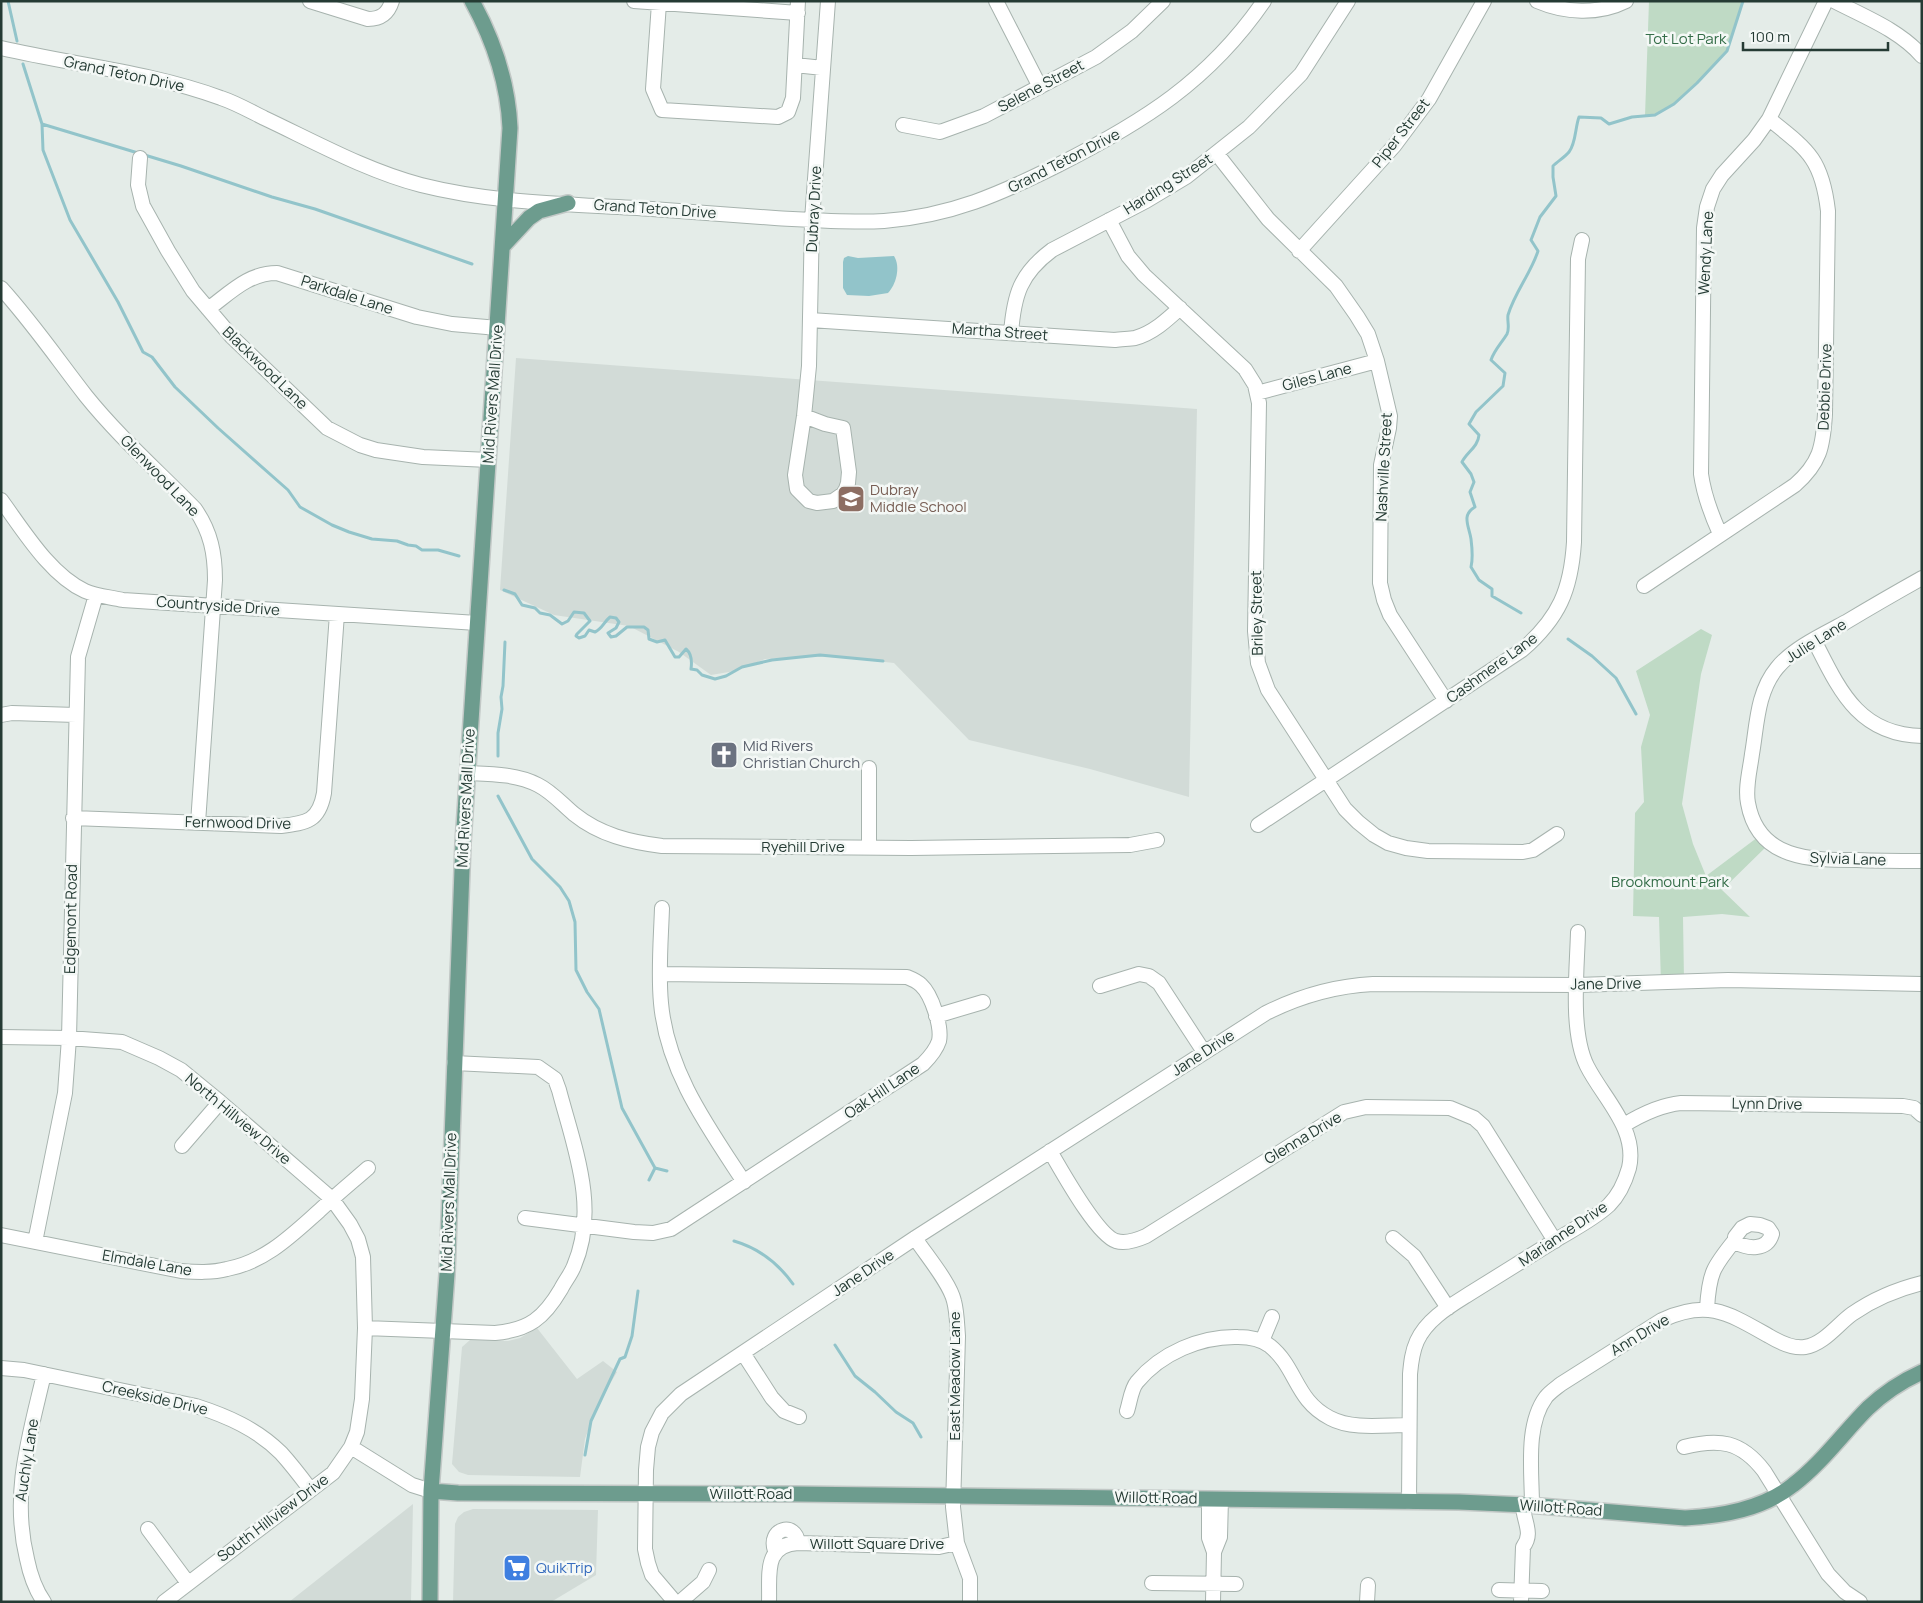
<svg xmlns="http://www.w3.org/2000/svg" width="1923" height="1603" font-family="Manrope,sans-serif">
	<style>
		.built { fill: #d2dbd7 }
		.green { fill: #bfdac5 }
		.water { fill: #92c4ca }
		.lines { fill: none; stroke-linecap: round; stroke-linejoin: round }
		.stream { stroke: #92c4ca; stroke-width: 3 }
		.minor-casing { stroke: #a7b3ae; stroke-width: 16 }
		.major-casing { stroke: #c2c8c6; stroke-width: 18 }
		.minor { stroke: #fff; stroke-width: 14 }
		.major { stroke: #6d9c8e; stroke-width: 15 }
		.labels { text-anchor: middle; stroke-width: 5; stroke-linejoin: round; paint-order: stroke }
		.park-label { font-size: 15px; fill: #346d48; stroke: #f4f8f6 }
		.street-label { font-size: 15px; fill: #253b34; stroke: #f4f8f6 }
		.education-label { font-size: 15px; fill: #785e54; stroke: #f4f8f6; text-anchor: start }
		.worship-label { font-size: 15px; fill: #5b616d; stroke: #f4f8f6; text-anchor: start }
		.shop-label { font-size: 15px; fill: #366cbe; stroke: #f4f8f6; text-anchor: start }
	</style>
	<rect width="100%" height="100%" fill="#e4ece8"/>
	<path class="built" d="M516 358 1197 409 1189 797 1090 769 969 740 894 663 830 656 765 659 735 671 711 675 679 652 629 626 554 615 500 590Z
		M537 1328 577 1379 603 1361 617 1372 598 1404 585 1439 580 1477 468 1475 459 1472 452 1464 462 1347 470 1340 508 1341 520 1338Z
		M413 1504 411 1602H289Z
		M473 1509 598 1510 596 1575 551 1602H453L455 1524 458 1517 464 1512Z"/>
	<path class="green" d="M1649 1H1743L1727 51 1697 83 1674 104 1655 115 1645 116Z
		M1701 629 1712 635 1701 674 1682 804 1693 844 1706 876 1762 834 1770 843 1722 890 1750 917 1722 914 1683 917 1684 981 1661 983 1659 917 1633 916 1635 813 1644 802 1641 747 1650 715 1636 671Z"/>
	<path class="water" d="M848 256 858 258 894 256C901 267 896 285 888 293L869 296 847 295 843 288V262L844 258Z"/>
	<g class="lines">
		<path class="stream" d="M8 1 17 41
			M23 64 42 124 43 150 70 220 118 302 143 352 152 357 175 387 218 428 288 490 300 507 332 525 349 532 372 539 397 541 408 545 416 546 422 550H438L459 556
			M42 124 181 166 272 197 315 209 472 264
			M504 590 515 594 522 605 535 608 540 613 550 615 562 624 568 621 574 612 584 613 590 621 577 634 576 636 579 638 585 636 589 630 595 632C602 629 604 622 610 617L616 618 619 622 616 628 608 633 611 637 616 636 627 627H644L648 630 649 639 657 642 665 640 675 657H679L686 649C692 654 692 662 691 669L697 670 702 675 715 679 726 676 742 667 772 660 820 655 883 661
			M1521 613 1492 596V589L1479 580 1471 567C1473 559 1472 547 1471 539 1469 526 1461 515 1475 507L1470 492 1474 482 1471 474 1462 462C1467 452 1478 447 1479 435L1469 424 1476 412 1503 386 1505 373 1491 360C1495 349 1501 344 1507 334 1510 328 1507 321 1508 315 1515 292 1531 273 1538 251L1531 240 1540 217 1556 196 1553 177V166C1558 161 1565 157 1569 152 1576 143 1575 128 1579 117L1601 118 1609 124 1632 117 1655 115 1674 104 1697 83 1727 51 1743 1
			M1568 639 1592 656 1616 678 1636 714
			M498 756V733L502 709 501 697 503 686 505 642
			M498 796 532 859 560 887 569 901 575 922 576 970 587 992 599 1009 622 1108 655 1168 667 1171
			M649 1180 655 1168
			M734 1241C758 1248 778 1263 793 1284
			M835 1345 855 1376 875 1392 896 1412 913 1423 921 1437
			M585 1455 591 1421 620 1359 625 1357 632 1336 638 1291"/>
		<defs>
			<path id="minor" d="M310 1 368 19C381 19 388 14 392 1
				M634 1 798 13
				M996 1 1040 87
				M1537 1C1565 13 1598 15 1626 1
				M1834 1C1865 17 1899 30 1922 56
				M659 3 653 89 662 110 778 117 788 112 793 98 798 1
				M1 48C75 65 150 72 221 98 236 103 250 111 264 118 315 142 367 171 421 185 496 204 575 204 652 209 693 212 734 215 775 218 811 220 848 223 884 221 951 216 1000 194 1058 165 1143 122 1209 81 1264 1
				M795 65 823 68
				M903 125 940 132 984 116 1096 57 1132 31 1163 1
				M1217 154 1268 219 1336 286 1357 316 1368 334 1377 361 1390 416 1389 428 1381 465 1380 583 1384 600 1390 615 1446 701
				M140 158 138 185 143 206 168 251 193 291 232 337 327 428 360 445 376 450 423 457 489 460
				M1109 220 1128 256 1144 275 1245 369 1255 385 1259 403 1255 631 1258 663 1268 690 1345 809 1358 822 1374 835 1388 843 1406 848 1428 851 1523 852 1533 850 1557 834
				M1299 251 1394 146 1429 99 1484 1
				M1 288C32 322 58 360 86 396 119 437 159 472 195 509 211 532 215 554 215 580L198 823
				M208 309C230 293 248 273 277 273L417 317 452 324 498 328
				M810 320 1115 340C1121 339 1129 339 1135 338 1153 333 1167 320 1180 308
				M1011 333C1014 295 1020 274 1052 250L1146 201 1186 177 1249 127 1301 74 1348 1
				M1257 393 1377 361
				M804 416 825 424 843 428 849 472 848 483 846 489 843 494 833 501 817 503 809 501 797 489 795 475 804 416 809 366 812 220 828 1
				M1 500C23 530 50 575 85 591 96 596 110 597 123 600L477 623
				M1720 534C1711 514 1704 496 1701 474L1704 228 1707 207 1713 189 1722 175 1754 140 1769 119 1826 1
				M1922 578C1897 592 1871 607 1846 622 1824 634 1793 648 1777 668 1757 692 1757 725 1752 754 1750 770 1745 788 1748 803 1758 860 1811 860 1857 860 1879 861 1900 861 1922 861
				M1644 586 1795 485C1820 463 1823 447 1825 414L1828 211C1822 159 1808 150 1769 119
				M1814 640C1839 689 1858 735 1922 736
				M1 715 12 713 76 715
				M869 768V848
				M467 773C491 774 517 774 538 785 552 792 562 804 574 814 600 835 630 842 662 846L911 848 1130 845 1157 840
				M73 818 281 826C307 823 319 821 324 793L337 614
				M1258 825 1522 650C1559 618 1571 590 1574 542L1578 259 1582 240
				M662 908C661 939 658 972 661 1003 667 1071 708 1127 744 1182
				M1100 986 1139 974 1149 976 1159 983 1204 1052
				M936 1016 983 1002
				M1 1037 69 1038 122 1042 159 1058 181 1070 220 1102 332 1199 350 1224 358 1239 363 1257 365 1328 362 1399 357 1432 351 1447 333 1473 164 1602
				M1624 1125C1642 1114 1660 1105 1681 1103L1903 1106 1914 1108 1922 1115
				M182 1146 220 1102
				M1050 1151C1062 1171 1096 1234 1116 1241 1126 1244 1137 1240 1146 1236L1344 1112 1366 1107 1450 1108 1474 1118 1483 1126 1555 1241
				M525 1218 634 1232 653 1233 671 1229 923 1064C930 1057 936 1050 939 1041 942 1027 932 995 921 985 917 981 912 979 907 977L661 974
				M1750 1224 1760 1225 1768 1228 1772 1234C1767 1251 1748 1249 1735 1242V1237L1742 1228Z
				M1 1235 181 1271C196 1272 212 1273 227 1269 265 1262 292 1235 319 1211 335 1196 352 1182 368 1168
				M915 1238C926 1255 950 1283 954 1301 957 1312 957 1324 958 1336L953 1507 957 1543 970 1578V1602
				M1393 1238 1414 1256 1448 1308
				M35 1242 65 1093 69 1038 78 657 96 595
				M1707 1309C1709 1273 1713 1267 1735 1240
				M365 1328 495 1333C529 1330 544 1318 561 1289 565 1281 571 1274 574 1266 599 1208 574 1147 559 1090L555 1079 538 1067 454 1063
				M1262 1341 1272 1317
				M743 1353 772 1398 784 1411 799 1417
				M1 1368 24 1370 196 1406C227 1416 257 1429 281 1453 291 1464 301 1477 310 1489
				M1127 1411C1130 1402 1131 1389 1137 1382 1161 1353 1201 1336 1238 1337 1249 1337 1261 1339 1270 1346 1297 1368 1295 1400 1330 1418 1352 1430 1384 1425 1409 1425
				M351 1447 412 1485 431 1491
				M1684 1447C1719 1438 1741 1441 1764 1471L1828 1574 1845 1592 1860 1602
				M1209 1499V1538L1214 1552
				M1409 1502 1410 1374C1411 1363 1412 1352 1417 1341 1427 1319 1450 1306 1469 1294 1499 1275 1529 1257 1559 1238 1576 1228 1595 1218 1609 1205 1619 1195 1625 1182 1629 1168 1638 1129 1603 1098 1587 1066 1570 1032 1577 971 1578 932
				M1532 1506C1532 1472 1525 1425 1546 1397 1550 1392 1556 1388 1561 1384L1662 1320C1708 1299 1728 1313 1769 1336 1779 1342 1793 1349 1805 1347 1824 1344 1838 1324 1852 1314 1872 1300 1898 1289 1922 1283
				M148 1529 188 1583
				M775 1551C767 1528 796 1521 798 1543
				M1152 1583 1236 1584
				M1499 1590 1542 1591
				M44 1602C35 1589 30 1574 27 1559 11 1494 29 1438 44 1374
				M675 1602 652 1575 648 1563 645 1549 646 1470 648 1447 652 1432 662 1413 681 1394 915 1238 1266 1013C1300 996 1334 986 1373 984L1577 985 1728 980 1922 984
				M680 1602 703 1582 709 1570
				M769 1602C770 1575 763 1545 798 1543L939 1547 957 1543
				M1213 1602 1214 1552 1220 1537 1221 1499
				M1367 1602 1368 1585
				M1521 1602 1523 1547C1534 1533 1523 1521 1523 1505"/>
			<path id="major" d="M503 246 529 218 539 211 568 203
				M431 1491 458 1493 796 1494 1459 1502 1528 1505 1685 1518C1723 1516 1763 1509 1793 1485 1822 1463 1843 1433 1868 1408 1884 1393 1902 1381 1922 1372
				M430 1602 431 1491 447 1274 463 843 510 128C508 82 494 41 472 1"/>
		</defs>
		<use href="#minor" class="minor-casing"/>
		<use href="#major" class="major-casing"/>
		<use href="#minor" class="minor"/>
		<use href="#major" class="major"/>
	</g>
	<defs>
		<symbol id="school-square" viewBox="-11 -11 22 22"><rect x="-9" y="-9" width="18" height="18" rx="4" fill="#8d6e63" stroke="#f4f8f6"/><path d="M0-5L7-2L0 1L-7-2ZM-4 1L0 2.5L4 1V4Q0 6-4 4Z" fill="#fff"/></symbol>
		<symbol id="church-square" viewBox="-11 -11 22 22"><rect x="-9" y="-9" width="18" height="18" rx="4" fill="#6b7280" stroke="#f4f8f6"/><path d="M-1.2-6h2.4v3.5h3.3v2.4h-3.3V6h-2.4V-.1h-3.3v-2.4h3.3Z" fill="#fff"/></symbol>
		<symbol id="supermarket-square" viewBox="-11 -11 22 22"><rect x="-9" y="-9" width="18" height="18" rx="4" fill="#3f7fe0" stroke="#f4f8f6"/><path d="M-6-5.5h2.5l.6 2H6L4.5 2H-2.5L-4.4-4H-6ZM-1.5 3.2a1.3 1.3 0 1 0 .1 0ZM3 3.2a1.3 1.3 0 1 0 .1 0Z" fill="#fff"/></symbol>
	</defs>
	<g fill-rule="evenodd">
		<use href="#school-square" x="835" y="483" width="32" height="32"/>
		<use href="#church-square" x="708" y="739" width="32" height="32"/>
		<use href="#supermarket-square" x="501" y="1552" width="32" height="32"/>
	</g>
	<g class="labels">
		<g class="park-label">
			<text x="1686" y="44">Tot Lot Park</text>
			<text x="1670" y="887">Brookmount Park</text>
		</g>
		<g class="street-label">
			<text transform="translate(124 74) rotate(12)" y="5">Grand Teton Drive</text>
			<text transform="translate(1041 86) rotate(-28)" y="5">Selene Street</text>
			<text transform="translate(1401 133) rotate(-52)" y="5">Piper Street</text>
			<text transform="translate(1064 161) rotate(-27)" y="5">Grand Teton Drive</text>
			<text transform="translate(1168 184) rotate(-32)" y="5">Harding Street</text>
			<text transform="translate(655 209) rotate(4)" y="5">Grand Teton Drive</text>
			<text transform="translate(814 209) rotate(-87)" y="5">Dubray Drive</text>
			<text transform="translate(1706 253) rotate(-87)" y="5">Wendy Lane</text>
			<text transform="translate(347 295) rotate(18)" y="5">Parkdale Lane</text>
			<text transform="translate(1000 332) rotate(4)" y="5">Martha Street</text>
			<text transform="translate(265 368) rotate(44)" y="5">Blackwood Lane</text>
			<text transform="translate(1317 377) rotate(-15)" y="5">Giles Lane</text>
			<text transform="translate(1825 387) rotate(-88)" y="5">Debbie Drive</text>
			<text transform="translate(493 394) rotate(-86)" y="5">Mid Rivers Mall Drive</text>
			<text transform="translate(1384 467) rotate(-87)" y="5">Nashville Street</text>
			<text transform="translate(160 476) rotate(46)" y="5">Glenwood Lane</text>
			<text transform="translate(218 606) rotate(4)" y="5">Countryside Drive</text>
			<text transform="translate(1257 613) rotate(-91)" y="5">Briley Street</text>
			<text transform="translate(1816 641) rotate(-32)" y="5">Julie Lane</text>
			<text transform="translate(1492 668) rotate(-36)" y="5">Cashmere Lane</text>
			<text transform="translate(466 798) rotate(-87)" y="5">Mid Rivers Mall Drive</text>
			<text transform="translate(238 823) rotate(1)" y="5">Fernwood Drive</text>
			<text x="803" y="852">Ryehill Drive</text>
			<text transform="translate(1848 859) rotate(2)" y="5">Sylvia Lane</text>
			<text transform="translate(71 919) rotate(-89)" y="5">Edgemont Road</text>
			<text transform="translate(1606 984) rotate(-1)" y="5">Jane Drive</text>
			<text transform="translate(1203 1053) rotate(-33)" y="5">Jane Drive</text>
			<text transform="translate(882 1091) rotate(-34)" y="5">Oak Hill Lane</text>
			<text transform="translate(1767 1104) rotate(1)" y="5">Lynn Drive</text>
			<text transform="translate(238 1119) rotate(40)" y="5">North Hillview Drive</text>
			<text transform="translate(1303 1138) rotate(-31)" y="5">Glenna Drive</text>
			<text transform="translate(449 1202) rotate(-88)" y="5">Mid Rivers Mall Drive</text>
			<text transform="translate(1563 1234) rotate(-34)" y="5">Marianne Drive</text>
			<text transform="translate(147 1263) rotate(10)" y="5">Elmdale Lane</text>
			<text transform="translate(863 1273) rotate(-34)" y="5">Jane Drive</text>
			<text transform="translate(1640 1335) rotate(-31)" y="5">Ann Drive</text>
			<text transform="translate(955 1376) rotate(-90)" y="5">East Meadow Lane</text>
			<text transform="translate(155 1398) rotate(13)" y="5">Creekside Drive</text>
			<text transform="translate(27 1460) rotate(-81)" y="5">Auchly Lane</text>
			<text x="751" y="1499">Willott Road</text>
			<text transform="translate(1156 1498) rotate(1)" y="5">Willott Road</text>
			<text transform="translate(1561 1508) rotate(4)" y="5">Willott Road</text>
			<text transform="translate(273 1518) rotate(-37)" y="5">South Hillview Drive</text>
			<text x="877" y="1549">Willott Square Drive</text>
		</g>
		<g class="education-label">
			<text x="870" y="495">Dubray<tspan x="870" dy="17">Middle School</tspan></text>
		</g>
		<g class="worship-label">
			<text x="743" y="751">Mid Rivers<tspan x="743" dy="17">Christian Church</tspan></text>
		</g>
		<g class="shop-label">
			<text x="536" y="1573">QuikTrip</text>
		</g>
	</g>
	<rect width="1923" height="1603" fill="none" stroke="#253b34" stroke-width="5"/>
	<path d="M1743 42v8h145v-8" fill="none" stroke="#253b34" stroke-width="2.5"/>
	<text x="1750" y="42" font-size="15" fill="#253b34" stroke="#f4f8f6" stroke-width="4" paint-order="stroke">100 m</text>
</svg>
